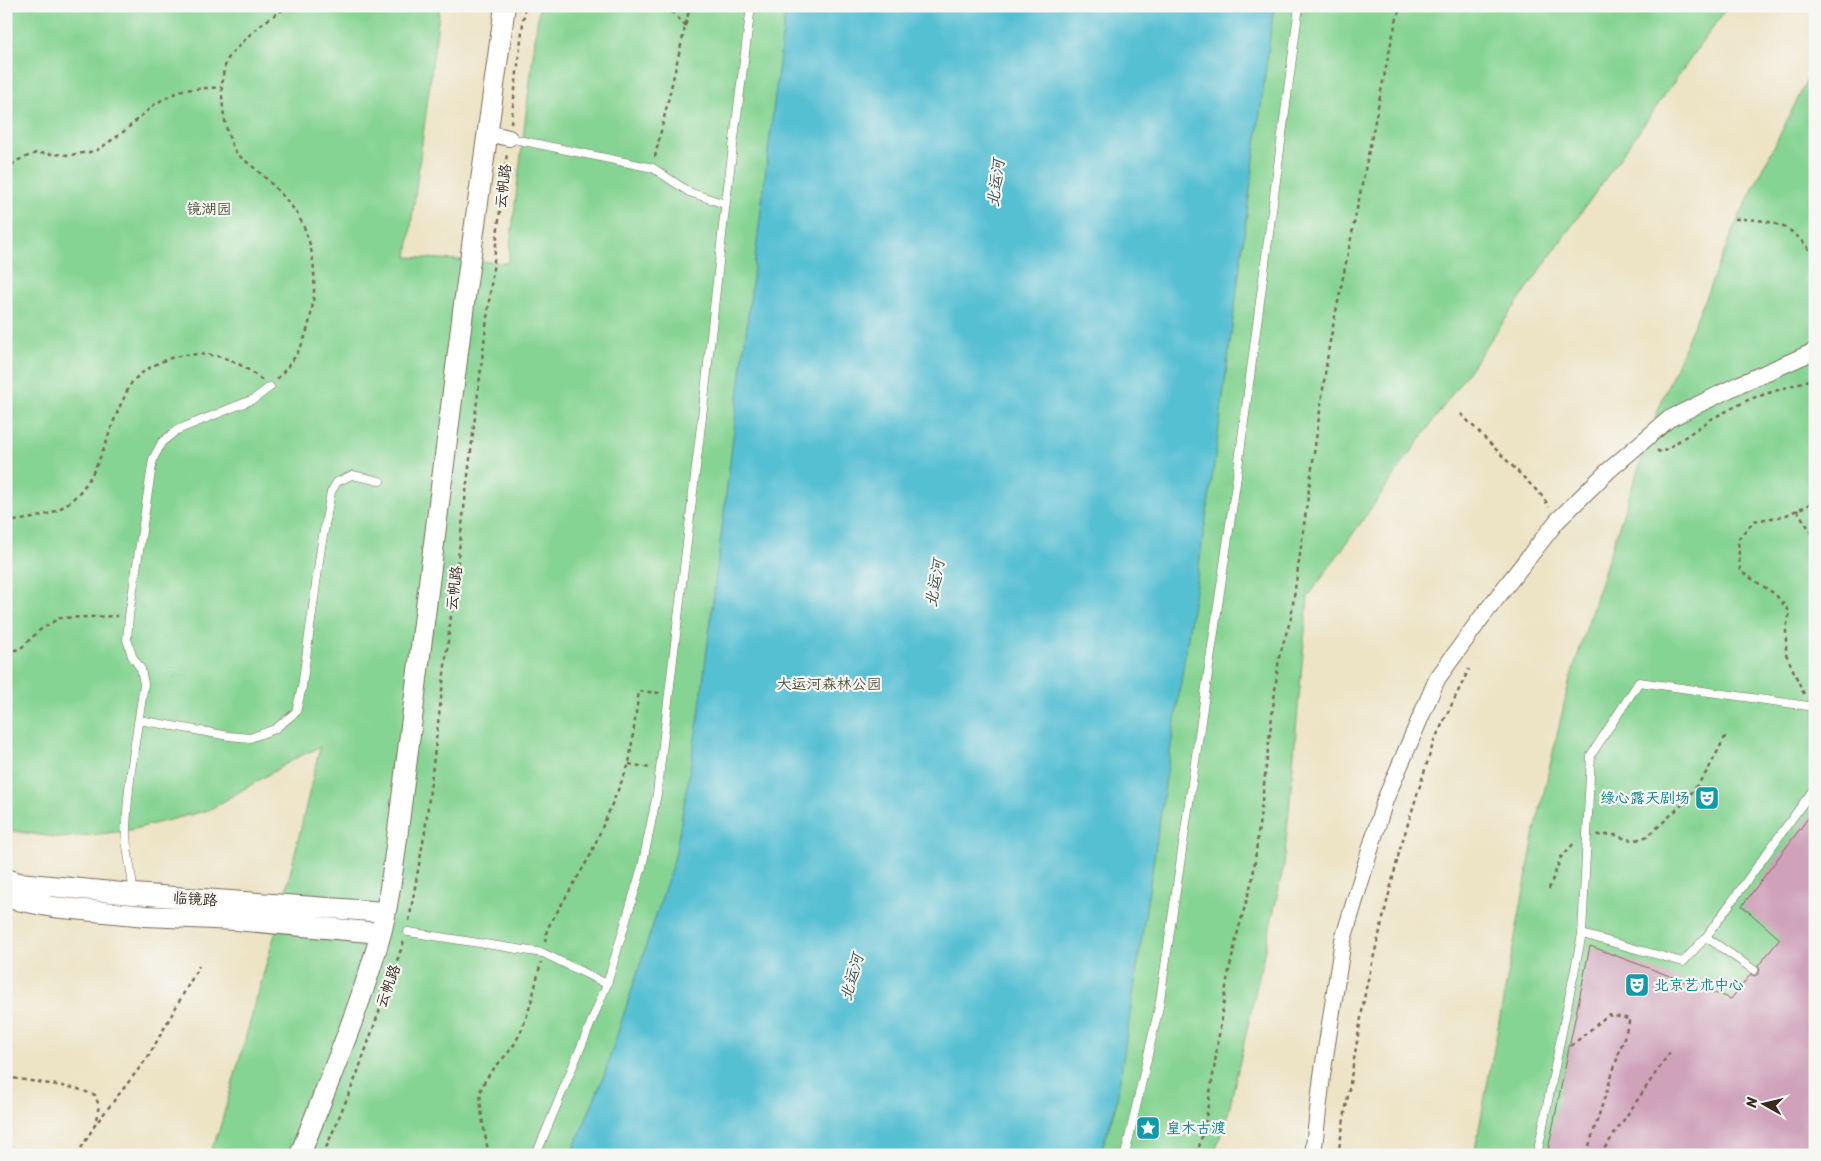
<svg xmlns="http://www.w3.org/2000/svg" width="1821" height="1161" font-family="Sriracha,'LXGW WenKai TC',sans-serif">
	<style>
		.green { fill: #86d493; stroke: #607f58 }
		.water { fill: #57c0d3; stroke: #497578 }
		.building { fill: #cfa2b9 }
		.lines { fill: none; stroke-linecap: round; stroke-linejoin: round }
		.service-casing { stroke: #796b58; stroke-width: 9 }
		.minor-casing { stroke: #796b58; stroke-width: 18 }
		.tertiary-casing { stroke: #796b58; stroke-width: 22 }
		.path { stroke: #796b58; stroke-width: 2.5; stroke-dasharray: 4 4; stroke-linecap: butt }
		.service { stroke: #fff; stroke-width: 8 }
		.minor { stroke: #fff; stroke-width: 16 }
		.tertiary { stroke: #fff; stroke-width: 20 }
		.labels { text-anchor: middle; stroke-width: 4.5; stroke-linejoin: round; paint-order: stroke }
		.street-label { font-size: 15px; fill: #3b2a1e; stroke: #f6f6f2 }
		.park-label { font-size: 15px; fill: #4e543b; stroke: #f6f6f2 }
		.culture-label { font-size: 15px; fill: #0d838f; stroke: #f6f6f2; text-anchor: start }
		.water-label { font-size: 16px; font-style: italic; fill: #435754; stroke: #f6f6f2 }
	</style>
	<rect width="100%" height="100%" fill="#f6f6f2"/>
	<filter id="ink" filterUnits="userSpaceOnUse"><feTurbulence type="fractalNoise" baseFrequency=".02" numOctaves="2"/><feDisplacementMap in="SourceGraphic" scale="10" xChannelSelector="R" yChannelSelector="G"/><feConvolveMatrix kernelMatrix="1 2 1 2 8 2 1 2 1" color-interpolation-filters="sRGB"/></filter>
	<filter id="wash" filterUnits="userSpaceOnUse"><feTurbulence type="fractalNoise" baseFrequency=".0096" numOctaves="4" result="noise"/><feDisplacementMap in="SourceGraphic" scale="20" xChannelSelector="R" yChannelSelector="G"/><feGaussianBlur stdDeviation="1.12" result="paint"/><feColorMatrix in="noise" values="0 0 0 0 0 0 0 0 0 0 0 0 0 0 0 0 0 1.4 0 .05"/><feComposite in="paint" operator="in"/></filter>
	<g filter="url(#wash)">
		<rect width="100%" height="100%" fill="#ede3c5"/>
		<path class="green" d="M6 6H440L407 257 508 263 539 6H1728L1308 597 1284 865 1228 1114 1214 1155H209L219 1131 280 916 320 747 296 758 209 810 126 831 61 838 6 830Z
			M1815 64V1155H1474L1535 831 1569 683 1608 559 1658 410 1738 219Z"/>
		<path class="water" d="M786 6H1274L1213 473 1116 1105 1100 1155H571L603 1078 675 857 699 715Z"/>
		<g id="blocks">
			<path class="building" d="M1815 809V1155H1547L1590 946 1731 999 1751 974 1754 976 1758 974 1760 970 1758 966 1780 939 1742 906Z"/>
		</g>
	</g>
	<g filter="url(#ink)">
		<use href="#blocks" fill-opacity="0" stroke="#796b58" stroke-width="1"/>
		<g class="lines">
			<defs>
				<path id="service" d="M509 138 653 168 689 192 725 204
					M139 720 229 736 250 738 275 729 296 712 302 687 321 547 331 492 337 482 352 475 380 481
					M133 893C133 871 125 850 126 828 128 780 137 732 144 684L141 669 132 656 127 639 129 616 153 459 162 442 177 430 254 399 270 387
					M408 932 543 953 607 984
					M1582 934 1591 755 1639 682 1815 707
					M1706 937 1754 970
					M536 1155 607 984 642 867 657 794 704 400 724 217 751 6
					M1125 1155 1159 1007 1236 483 1299 6
					M1537 1155 1582 934 1683 962 1706 937 1815 787"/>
				<path id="minor" d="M487 133 509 138
					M1313 1155 1322 1076 1343 940 1385 800 1437 679 1481 618 1557 521 1608 471 1669 419 1740 384 1815 351"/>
				<path id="tertiary" d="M6 879 19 883 133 894 385 912
					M6 898 53 907 146 916 236 920 380 933
					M300 1155C328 1082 360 1009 381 933 388 907 391 881 395 854L464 304 505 6"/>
			</defs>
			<use href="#service" class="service-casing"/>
			<use href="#minor" class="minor-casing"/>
			<use href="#tertiary" class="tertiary-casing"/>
			<path class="path" d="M666 6 686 26
				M511 123 525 6
				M655 157 690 6
				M6 171 16 161 36 153 70 155 96 151 122 133 156 103 182 90 221 87
				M1735 219C1758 219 1783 221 1800 239 1806 244 1810 251 1815 257
				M277 379C286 369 297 356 303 342 319 301 320 245 293 208 283 195 271 183 259 172 252 165 239 158 234 149 223 129 216 77 229 57 231 53 236 49 239 46 254 29 270 17 289 6
				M1461 414 1543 497 1549 507
				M1657 450 1661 453 1713 418 1750 399 1815 378
				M1797 510 1815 538
				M6 522C27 519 51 517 68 503 100 479 106 433 123 400 126 394 129 385 134 380 147 367 167 357 185 355 219 352 235 359 262 380
				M6 652 20 649 40 630 59 618 118 616
				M1804 694 1786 654V628L1790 612 1775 594 1740 571 1738 539 1754 521 1784 516 1808 505 1815 498
				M629 764 650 768
				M1597 835H1616L1626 839 1636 840 1648 836 1684 803 1708 770 1727 733
				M1549 889 1561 857 1576 841
				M409 921 425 831 507 153
				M545 942 547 929 590 856 629 764 639 691 660 693
				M1571 1046 1608 1015 1630 1019 1586 1155
				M6 1077 75 1088 95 1095 99 1106 95 1124
				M77 1155 95 1125 148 1057 199 966
				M323 1155 356 1077 404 941
				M489 1155C486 1140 478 1103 481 1090 485 1074 507 1057 515 1043 529 1018 534 990 541 962
				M1197 1155 1205 1124 1214 1069 1227 980 1237 935 1253 877 1279 657 1291 618 1329 346 1392 38 1400 6
				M1338 1155 1366 988 1400 849 1434 741 1469 669
				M1600 1155 1670 1052"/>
			<use href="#service" class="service"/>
			<use href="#minor" class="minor"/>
			<use href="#tertiary" class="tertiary"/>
		</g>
	</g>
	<defs>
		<symbol id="theatre-square" viewBox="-11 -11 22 22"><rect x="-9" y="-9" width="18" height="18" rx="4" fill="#0f9aa8" stroke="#f6f6f2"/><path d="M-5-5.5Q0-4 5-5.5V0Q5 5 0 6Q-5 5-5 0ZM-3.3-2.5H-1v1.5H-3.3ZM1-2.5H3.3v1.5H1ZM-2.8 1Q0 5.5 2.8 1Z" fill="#fff"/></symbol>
		<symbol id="sight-square" viewBox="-11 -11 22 22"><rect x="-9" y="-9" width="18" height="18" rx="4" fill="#0f9aa8" stroke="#f6f6f2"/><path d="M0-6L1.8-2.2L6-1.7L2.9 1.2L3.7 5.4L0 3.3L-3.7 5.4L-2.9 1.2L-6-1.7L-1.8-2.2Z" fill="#fff"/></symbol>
	</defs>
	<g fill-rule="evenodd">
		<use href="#theatre-square" x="1693" y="784" width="28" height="28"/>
		<use href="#theatre-square" x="1623" y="971" width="28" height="28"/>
		<use href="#sight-square" x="1134" y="1114" width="28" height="28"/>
	</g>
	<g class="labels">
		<g class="street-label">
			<text transform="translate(503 186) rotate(-83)" y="5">云帆路</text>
			<text transform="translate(454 588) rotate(-83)" y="5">云帆路</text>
			<text transform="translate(195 899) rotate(4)" y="5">临镜路</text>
			<text transform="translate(388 986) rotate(-70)" y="5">云帆路</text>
		</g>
		<g class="park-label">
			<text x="209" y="214">镜湖园</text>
			<text x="829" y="689">大运河森林公园</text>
		</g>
		<g class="culture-label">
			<text x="1690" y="803" text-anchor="end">绿心露天剧场</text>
			<text x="1654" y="990">北京艺术中心</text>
			<text x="1166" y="1133">皇木古渡</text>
		</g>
		<g class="water-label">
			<text transform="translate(995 183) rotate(-83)" y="6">北运河</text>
			<text transform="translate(934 583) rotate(-80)" y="6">北运河</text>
			<text transform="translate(851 977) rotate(-74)" y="6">北运河</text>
		</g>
	</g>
	<rect width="1821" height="1161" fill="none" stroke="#f6f6f2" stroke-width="25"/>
	<g transform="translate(1764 1104) rotate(278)" stroke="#f6f6f2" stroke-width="4" paint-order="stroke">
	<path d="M0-4L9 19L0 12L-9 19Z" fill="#3b2a1e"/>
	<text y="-8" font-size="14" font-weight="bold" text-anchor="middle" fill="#3b2a1e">N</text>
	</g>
</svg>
